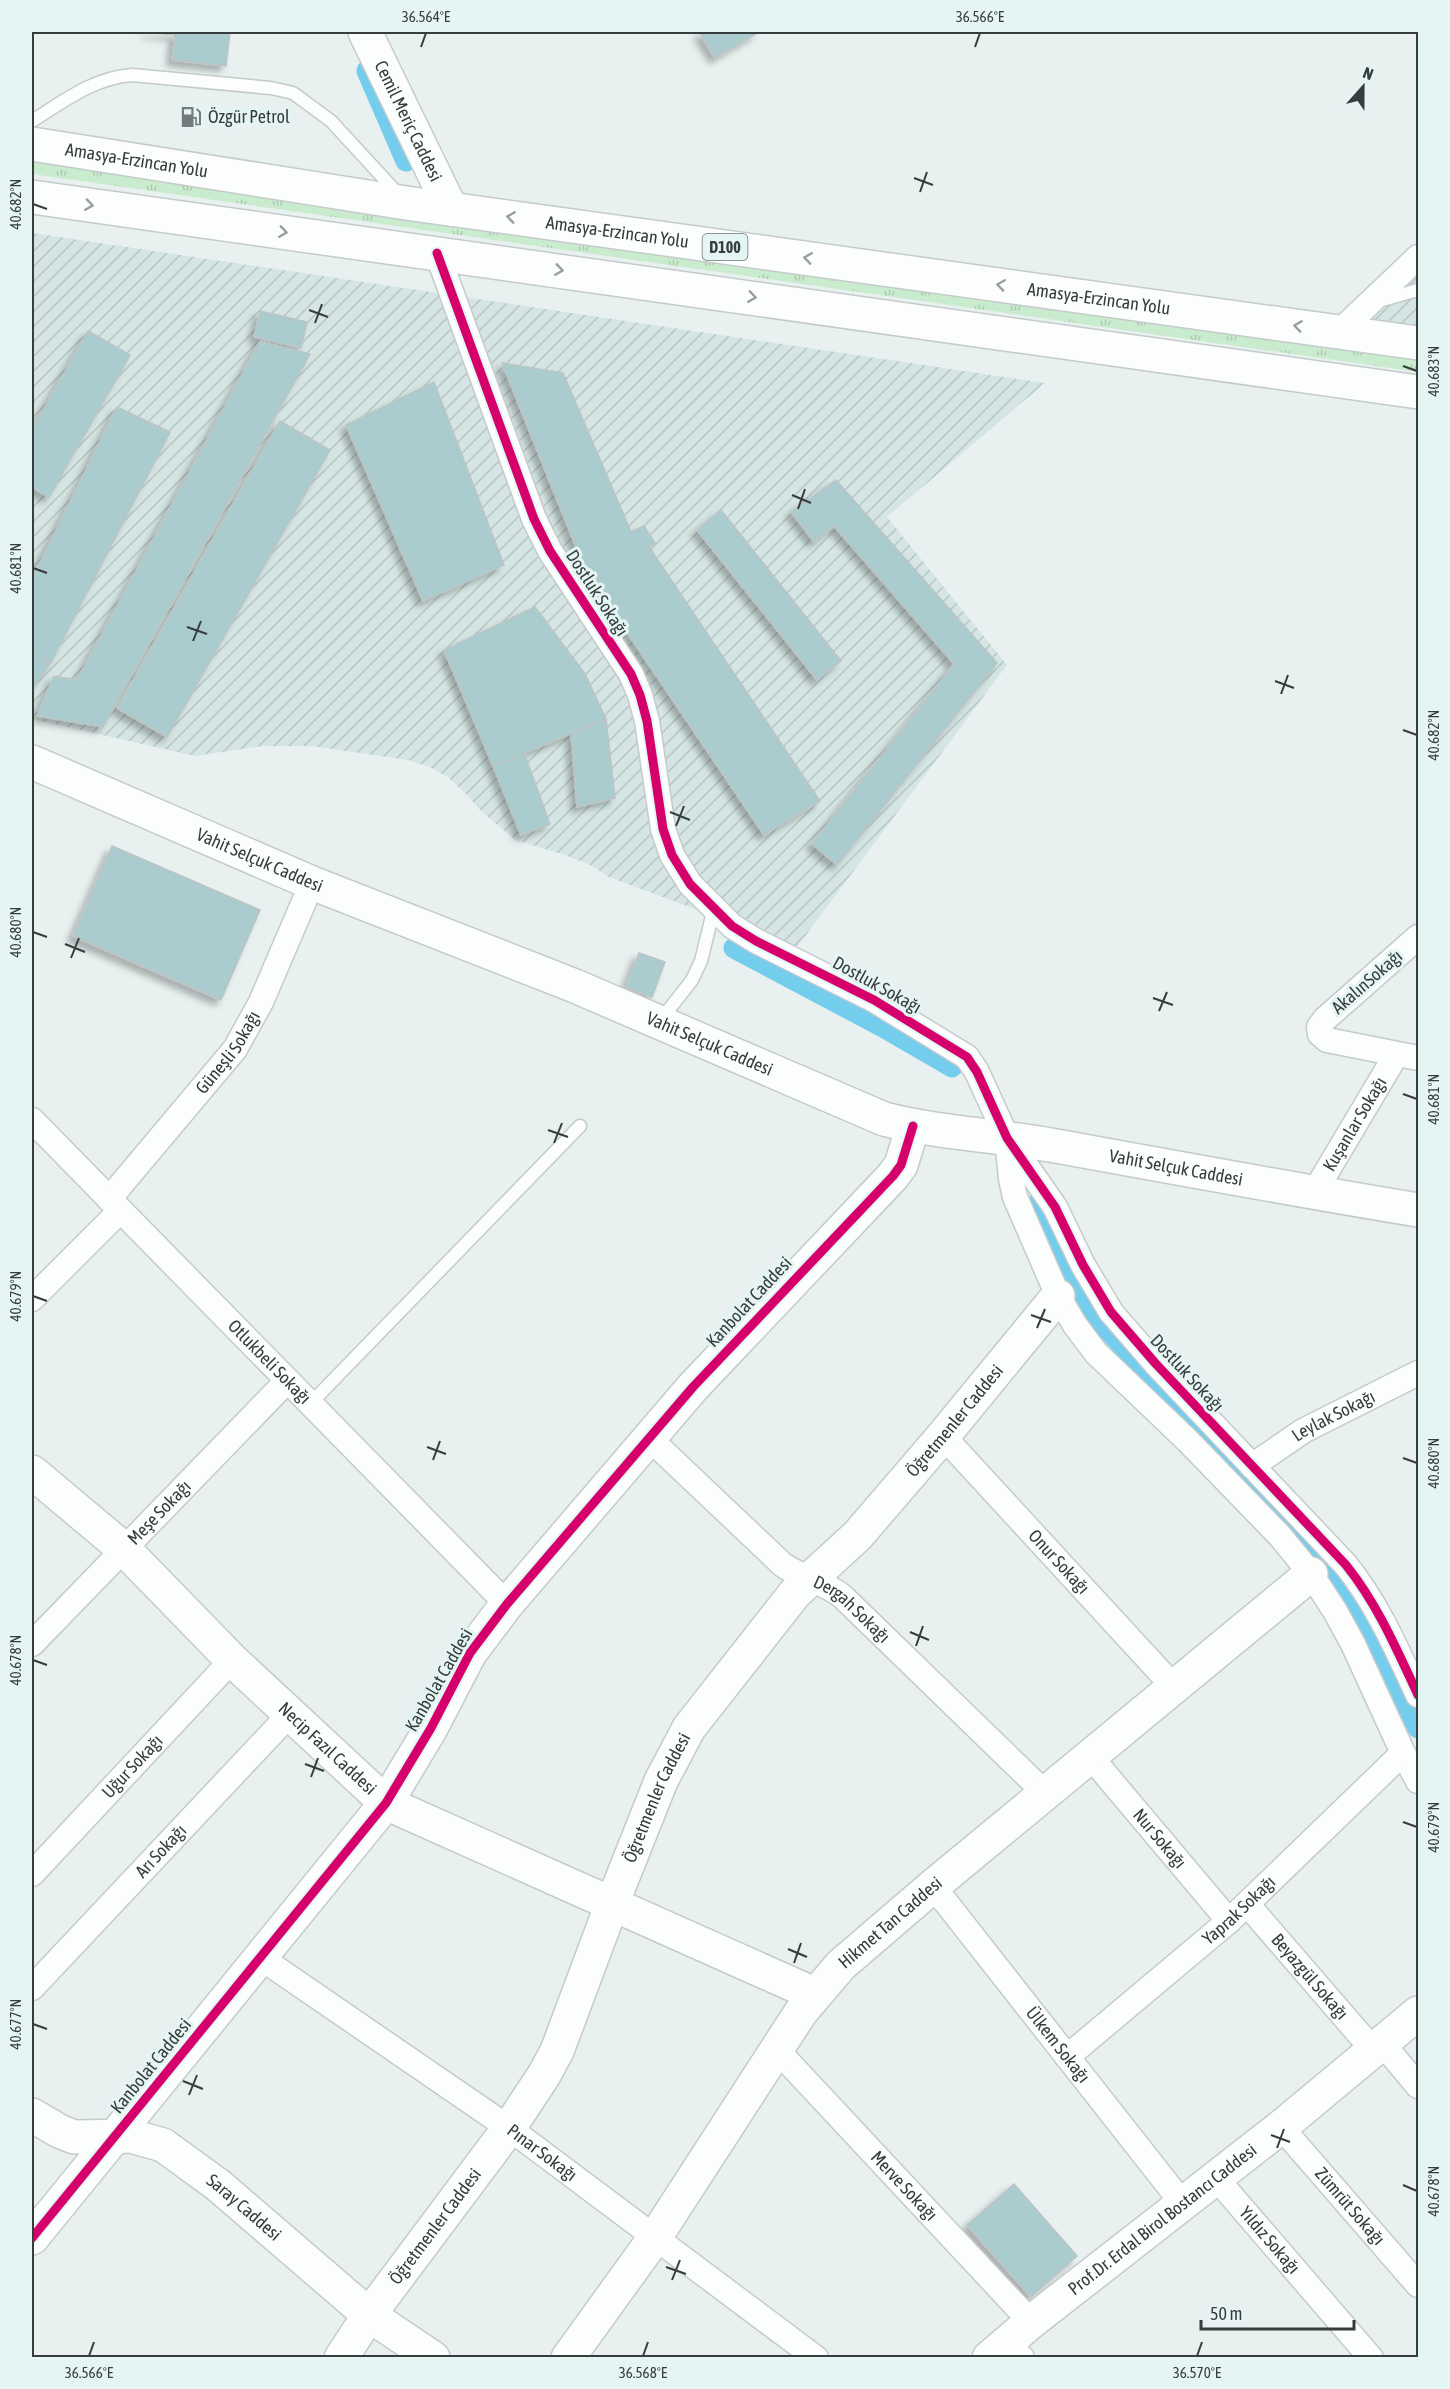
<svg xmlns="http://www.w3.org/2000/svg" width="1450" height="2389" font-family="'Asap Condensed',sans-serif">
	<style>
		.industrial { fill: url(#industrial-furrows) }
		.grass { fill: url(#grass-tufts) }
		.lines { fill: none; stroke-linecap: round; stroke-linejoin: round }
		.canal { stroke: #74cdec; stroke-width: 21 }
		.building { fill: #aacccf; stroke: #bdc4c4; stroke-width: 1.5; filter: url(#shadow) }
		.lane-casing { stroke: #c4cbca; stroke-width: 15 }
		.street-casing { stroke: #c4cbca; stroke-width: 27 }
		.secondary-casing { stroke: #c4cbca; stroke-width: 36 }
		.highway-casing { stroke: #c4cbca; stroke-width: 36 }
		.lane { stroke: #fcfdfd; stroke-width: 12 }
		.street { stroke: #fcfdfd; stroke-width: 24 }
		.secondary { stroke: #fcfdfd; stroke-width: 33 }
		.highway { stroke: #fcfdfd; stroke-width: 33 }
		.cycleway-casing { stroke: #e4f5f3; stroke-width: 13 }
		.cycleway { stroke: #d6006c; stroke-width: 9 }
		.oneway { stroke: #999d9c }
		.ticks { fill: none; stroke: #363d3c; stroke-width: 2 }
		.labels { text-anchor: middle; stroke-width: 6; stroke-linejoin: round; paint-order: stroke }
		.shield { fill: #e4f5f3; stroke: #6a7473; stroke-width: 1.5 }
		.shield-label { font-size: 16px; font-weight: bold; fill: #363d3c }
		.poi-label { font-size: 18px; fill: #363d3c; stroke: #e4f5f3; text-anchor: start }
		.street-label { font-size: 18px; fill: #363d3c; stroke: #e4f5f3 }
		.neatline { fill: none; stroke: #363d3c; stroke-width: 2 }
		.ticks-label { font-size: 15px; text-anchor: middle; fill: #363d3c }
	</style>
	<defs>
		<pattern id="industrial-furrows" width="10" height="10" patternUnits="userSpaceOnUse" patternTransform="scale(1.5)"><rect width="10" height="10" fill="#d4e5e3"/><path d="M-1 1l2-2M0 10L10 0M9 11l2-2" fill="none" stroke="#b7c5c4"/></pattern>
		<pattern id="grass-tufts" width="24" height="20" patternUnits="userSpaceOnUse" patternTransform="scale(1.5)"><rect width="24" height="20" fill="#caecce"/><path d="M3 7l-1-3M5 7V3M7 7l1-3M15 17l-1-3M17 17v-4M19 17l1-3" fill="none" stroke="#aecbb2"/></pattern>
		<filter id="shadow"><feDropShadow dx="-5.5" dy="5.5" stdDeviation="3" flood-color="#0004"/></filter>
	</defs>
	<rect width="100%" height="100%" fill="#e8f1f0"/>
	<path class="industrial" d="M32 233 1045 383 887 517 1007 665 797 947 609 877 590 865 565 855 515 840 481 811 465 793 449 778 430 767 408 760 311 746H262L195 756 32 719Z
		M1418 270V331L1357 323Z"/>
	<path class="grass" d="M32 162 1418 359V372L32 174Z"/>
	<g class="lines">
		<path class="canal" d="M367 71 406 161
			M734 948 883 1027 952 1067
			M1036 1204 1095 1316 1343 1580 1373 1631 1418 1728"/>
	</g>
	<path class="building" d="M145 32H230L226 66 172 60 175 35Z
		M699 32H759L715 58Z
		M260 311 307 322 301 348 254 337Z
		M88 331 130 355 49 497 32 488V430Z
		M260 341 310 354 103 727 37 716 54 676 77 680Z
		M502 363 563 373 631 532 644 526 655 543 649 547 820 801 764 835 586 572Z
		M434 382 504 565 423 601 346 425Z
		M117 407 170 432 50 664 32 650V579Z
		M280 421 330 450 167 737 117 708Z
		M836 480 997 663 837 865 812 844 954 664 834 526 814 542 791 512Z
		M721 510 841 661 817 680 697 530Z
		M535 607 585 674 606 719 493 766 444 650Z
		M32 650 50 664 32 689Z
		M606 719 615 798 577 807 571 733Z
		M524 753 550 824 521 835 493 766Z
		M112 846 260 910 221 1000 73 936Z
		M639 953 665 962 652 997 626 987Z
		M1014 2184 1077 2256 1031 2297 967 2225Z"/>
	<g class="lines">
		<defs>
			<path id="lane" d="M32 121C64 101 93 78 132 75L271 88 293 93 331 121 399 195
				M1379 301 1418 290
				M660 1021 692 980 701 961 714 908
				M310 1404 580 1126"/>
			<g id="street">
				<path d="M437 253 534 519 550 551 631 674 640 695 647 721 663 829 672 855 690 884 732 926 756 941 874 1000 967 1057 977 1072 1007 1138 1055 1207 1083 1265 1111 1312 1156 1364 1346 1565C1378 1605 1397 1650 1418 1695"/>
				<path d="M1339 332 1418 257"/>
				<path d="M1418 937 1325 1019 1319 1027 1320 1034 1327 1040 1418 1058"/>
				<path id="s1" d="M32 1120 507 1604"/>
				<path d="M1007 1138 1011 1179 1015 1197 1058 1296 1075 1325 1096 1353 1188 1441 1280 1536 1311 1574 1335 1611 1353 1644 1403 1753 1418 1781"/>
				<path id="s2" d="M1314 1193 1396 1055"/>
				<path id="s3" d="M109 1199 235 1049 261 1002 312 883"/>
				<path d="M32 1299 120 1211"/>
				<path id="s4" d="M943 1436 1174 1687"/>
				<path id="s5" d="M649 1438 783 1565C802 1578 825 1582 843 1597L1045 1793"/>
				<path id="s6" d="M1252 1466 1303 1431 1418 1373"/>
				<path id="s7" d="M32 1644 287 1381"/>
				<path id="s8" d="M1090 1756 1229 1921"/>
				<path id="s9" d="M32 1874 232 1660"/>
				<path id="s10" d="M933 1886 1183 2204"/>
				<path id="s11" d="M1247 1904 1373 2050"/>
				<path id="s12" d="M261 1958 509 2128 816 2358"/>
				<path id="s13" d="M32 1988 290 1714"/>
				<path d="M1382 2043 1418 2086"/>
				<path id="s14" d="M777 2050 1031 2322"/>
				<path id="s15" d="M1067 2057 1229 1921 1403 1753"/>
				<path id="s16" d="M1281 2127 1418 2285"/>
				<path id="s17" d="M1216 2178 1371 2358"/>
				<path d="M1007 2343 1022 2358"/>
			</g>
			<g id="secondary">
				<path id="s18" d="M365 32 451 209"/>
				<path id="s19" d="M32 762 312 883 575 986 884 1119C938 1133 995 1135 1050 1145 1173 1167 1295 1190 1418 1210"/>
				<path id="s20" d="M32 1472 125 1550 232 1660 386 1803 814 1994"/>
				<path id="s21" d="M32 2115 59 2131 74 2137 131 2136 163 2145 218 2185 369 2315 433 2358"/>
				<path d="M32 2238 386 1803 431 1728 470 1653 507 1604 693 1387 893 1176 901 1165 913 1126"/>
				<path id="s22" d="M341 2358 369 2315 509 2128 544 2075 557 2051 612 1904 661 1781 689 1728 795 1593 858 1535 943 1436 1058 1296"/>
				<path id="s23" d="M568 2358 656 2236 801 2012 841 1965 933 1886 1311 1574"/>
				<path id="s24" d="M989 2358 1031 2322 1281 2127 1418 2013"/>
			</g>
			<g id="highway">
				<path id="s25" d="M32 144 406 203 1418 343"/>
				<path d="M32 197 1418 392"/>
			</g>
		</defs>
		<use href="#lane" class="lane-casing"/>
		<use href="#street" class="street-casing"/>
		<use href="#secondary" class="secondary-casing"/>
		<use href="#highway" class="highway-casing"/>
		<use href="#lane" class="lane"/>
		<use href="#street" class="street"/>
		<use href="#secondary" class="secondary"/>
		<use href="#highway" class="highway"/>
		<defs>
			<path id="cycleway" d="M437 253 534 519 550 551 631 674 640 695 647 721 663 829 672 855 690 884 732 926 756 941 874 1000 967 1057 977 1072 1007 1138 1055 1207 1083 1265 1111 1312 1156 1364 1346 1565C1378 1605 1397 1650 1418 1695
				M32 2238 386 1803 431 1728 470 1653 507 1604 693 1387 893 1176 901 1165 913 1126"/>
		</defs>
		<use href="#cycleway" class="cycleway-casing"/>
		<use href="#cycleway" class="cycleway"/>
	</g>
	<defs><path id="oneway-chevron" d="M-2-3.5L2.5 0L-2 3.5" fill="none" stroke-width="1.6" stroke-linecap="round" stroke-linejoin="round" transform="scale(1.5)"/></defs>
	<g class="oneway">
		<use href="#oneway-chevron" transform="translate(89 205) rotate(8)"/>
		<use href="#oneway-chevron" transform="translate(511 217) rotate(-172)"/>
		<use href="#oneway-chevron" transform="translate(283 232) rotate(8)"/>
		<use href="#oneway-chevron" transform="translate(808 258) rotate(-172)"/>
		<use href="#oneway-chevron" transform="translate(559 270) rotate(8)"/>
		<use href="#oneway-chevron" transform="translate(1001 285) rotate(-172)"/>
		<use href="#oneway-chevron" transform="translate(752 297) rotate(8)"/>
		<use href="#oneway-chevron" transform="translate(1298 326) rotate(-172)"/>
	</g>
	<path class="ticks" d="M421 47 426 33M975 47 980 33M914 178 933 185M920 192 927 172M33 204 47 209M309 310 328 317M315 323 322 304M1403 366 1417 371M792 495 811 503M798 509 805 489M33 568 47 573M187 627 207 634M193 641 201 621M1275 681 1294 688M1281 694 1288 675M1403 730 1417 735M670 812 690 820M676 826 684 806M33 932 47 937M65 944 85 952M71 958 79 938M1153 998 1173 1005M1159 1011 1167 992M1403 1094 1417 1099M548 1130 568 1137M554 1143 562 1123M33 1296 47 1301M1031 1315 1051 1322M1037 1328 1045 1309M427 1447 446 1454M1403 1458 1417 1463M433 1460 440 1441M910 1632 929 1640M916 1646 923 1626M33 1660 47 1665M305 1764 324 1771M311 1777 318 1758M1403 1822 1417 1827M788 1949 807 1957M794 1963 801 1943M33 2024 47 2029M183 2081 203 2089M189 2095 197 2075M1271 2135 1290 2142M1277 2148 1284 2129M1403 2185 1417 2191M666 2267 686 2274M672 2280 680 2260M89 2356 94 2342M643 2356 648 2342M1197 2356 1202 2342"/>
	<defs>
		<symbol id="fuel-bare" viewBox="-9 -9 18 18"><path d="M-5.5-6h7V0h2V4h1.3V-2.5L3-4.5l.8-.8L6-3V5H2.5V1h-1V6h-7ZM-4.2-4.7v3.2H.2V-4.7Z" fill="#747c7b" stroke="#e4f5f3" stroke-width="2.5" paint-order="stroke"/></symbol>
	</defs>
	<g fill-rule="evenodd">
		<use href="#fuel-bare" x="176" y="102" width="30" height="30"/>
	</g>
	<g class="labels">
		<rect class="shield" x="702.5" y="234" width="45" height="26" rx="4.5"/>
		<g class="shield-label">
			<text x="725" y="253">D100</text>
		</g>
		<g class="poi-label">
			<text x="208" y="123">Özgür Petrol</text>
		</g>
		<g class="street-label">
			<text dy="6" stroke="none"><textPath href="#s18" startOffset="99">Cemil Meriç Caddesi</textPath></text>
			<text dy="6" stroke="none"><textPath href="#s25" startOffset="106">Amasya-Erzincan Yolu</textPath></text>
			<text dy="6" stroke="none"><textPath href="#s25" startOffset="592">Amasya-Erzincan Yolu</textPath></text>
			<text dy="6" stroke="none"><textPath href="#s25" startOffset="1078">Amasya-Erzincan Yolu</textPath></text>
			<text transform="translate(597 593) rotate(57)" y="6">Dostluk Sokağı</text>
			<text dy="6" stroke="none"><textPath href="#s19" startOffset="248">Vahit Selçuk Caddesi</textPath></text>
			<text transform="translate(1367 982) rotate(-41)" y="6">AkalınSokağı</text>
			<text transform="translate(877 985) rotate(29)" y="6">Dostluk Sokağı</text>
			<text dy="6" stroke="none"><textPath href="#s19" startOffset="734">Vahit Selçuk Caddesi</textPath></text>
			<text dy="6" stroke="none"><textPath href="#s3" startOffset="189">Güneşli Sokağı</textPath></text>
			<text dy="6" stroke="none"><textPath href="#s2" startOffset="80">Kuşanlar Sokağı</textPath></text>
			<text dy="6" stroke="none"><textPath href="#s19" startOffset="1220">Vahit Selçuk Caddesi</textPath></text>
			<text transform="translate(749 1302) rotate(-47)" y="6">Kanbolat Caddesi</text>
			<text dy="6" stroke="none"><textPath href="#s1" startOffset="339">Otlukbeli Sokağı</textPath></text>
			<text transform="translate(1187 1373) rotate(47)" y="6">Dostluk Sokağı</text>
			<text dy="6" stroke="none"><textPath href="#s6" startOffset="96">Leylak Sokağı</textPath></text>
			<text dy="6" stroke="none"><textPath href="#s22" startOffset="1132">Öğretmenler Caddesi</textPath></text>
			<text dy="6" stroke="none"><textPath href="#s7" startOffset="183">Meşe Sokağı</textPath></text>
			<text dy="6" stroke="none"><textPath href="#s4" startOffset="171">Onur Sokağı</textPath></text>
			<text dy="6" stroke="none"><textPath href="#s5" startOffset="267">Dergah Sokağı</textPath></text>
			<text transform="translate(439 1680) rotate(-60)" y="6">Kanbolat Caddesi</text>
			<text dy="6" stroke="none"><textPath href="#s20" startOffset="405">Necip Fazıl Caddesi</textPath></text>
			<text dy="6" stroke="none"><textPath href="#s9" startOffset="147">Uğur Sokağı</textPath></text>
			<text dy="6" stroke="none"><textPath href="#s22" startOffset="648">Öğretmenler Caddesi</textPath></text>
			<text dy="6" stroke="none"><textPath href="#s8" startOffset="108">Nur Sokağı</textPath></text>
			<text dy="6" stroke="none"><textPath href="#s13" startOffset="188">Arı Sokağı</textPath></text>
			<text dy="6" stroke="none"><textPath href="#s15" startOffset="226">Yaprak Sokağı</textPath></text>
			<text dy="6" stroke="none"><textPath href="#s23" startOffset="544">Hikmet Tan Caddesi</textPath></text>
			<text dy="6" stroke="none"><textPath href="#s11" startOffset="96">Beyazgül Sokağı</textPath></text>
			<text dy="6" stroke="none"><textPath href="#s10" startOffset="202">Ülkem Sokağı</textPath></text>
			<text transform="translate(151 2066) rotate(-51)" y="6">Kanbolat Caddesi</text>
			<text dy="6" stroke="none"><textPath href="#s12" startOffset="342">Pınar Sokağı</textPath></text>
			<text dy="6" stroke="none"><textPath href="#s14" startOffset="186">Merve Sokağı</textPath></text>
			<text dy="6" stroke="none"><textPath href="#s16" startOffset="105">Zümrüt Sokağı</textPath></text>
			<text dy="6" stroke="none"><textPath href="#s21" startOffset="240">Saray Caddesi</textPath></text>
			<text dy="6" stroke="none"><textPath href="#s24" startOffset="222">Prof.Dr. Erdal Birol Bostancı Caddesi</textPath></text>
			<text dy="6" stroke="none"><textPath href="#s22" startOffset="162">Öğretmenler Caddesi</textPath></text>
			<text dy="6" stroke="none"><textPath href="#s17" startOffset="82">Yıldız Sokağı</textPath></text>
		</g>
	</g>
	<rect width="1450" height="2389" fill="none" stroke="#e4f5f3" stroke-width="66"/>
	<g transform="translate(1363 87) rotate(21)" stroke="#e4f5f3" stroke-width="4.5" paint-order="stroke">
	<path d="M0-4.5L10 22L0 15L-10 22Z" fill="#363d3c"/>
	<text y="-9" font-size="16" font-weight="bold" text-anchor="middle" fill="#363d3c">N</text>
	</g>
	<path d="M1201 2320v9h153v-9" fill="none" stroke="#363d3c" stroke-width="3"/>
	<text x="1210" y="2320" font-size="18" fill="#363d3c" stroke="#e4f5f3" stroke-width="4.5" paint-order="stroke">50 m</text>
	<rect x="33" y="33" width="1384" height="2323" class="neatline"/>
	<g class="ticks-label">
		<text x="426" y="22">36.564°E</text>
		<text x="980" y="22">36.566°E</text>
		<text transform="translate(16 204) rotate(-90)" y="5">40.682°N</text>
		<text transform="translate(1434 371) rotate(-90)" y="5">40.683°N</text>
		<text transform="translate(16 568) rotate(-90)" y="5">40.681°N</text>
		<text transform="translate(1434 735) rotate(-90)" y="5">40.682°N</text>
		<text transform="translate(16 932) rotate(-90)" y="5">40.680°N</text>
		<text transform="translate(1434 1099) rotate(-90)" y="5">40.681°N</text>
		<text transform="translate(16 1296) rotate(-90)" y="5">40.679°N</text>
		<text transform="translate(1434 1463) rotate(-90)" y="5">40.680°N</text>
		<text transform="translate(16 1660) rotate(-90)" y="5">40.678°N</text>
		<text transform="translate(1434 1827) rotate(-90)" y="5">40.679°N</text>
		<text transform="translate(16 2024) rotate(-90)" y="5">40.677°N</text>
		<text transform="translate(1434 2191) rotate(-90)" y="5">40.678°N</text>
		<text x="89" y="2378">36.566°E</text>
		<text x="643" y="2378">36.568°E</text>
		<text x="1197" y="2378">36.570°E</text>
	</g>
</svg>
